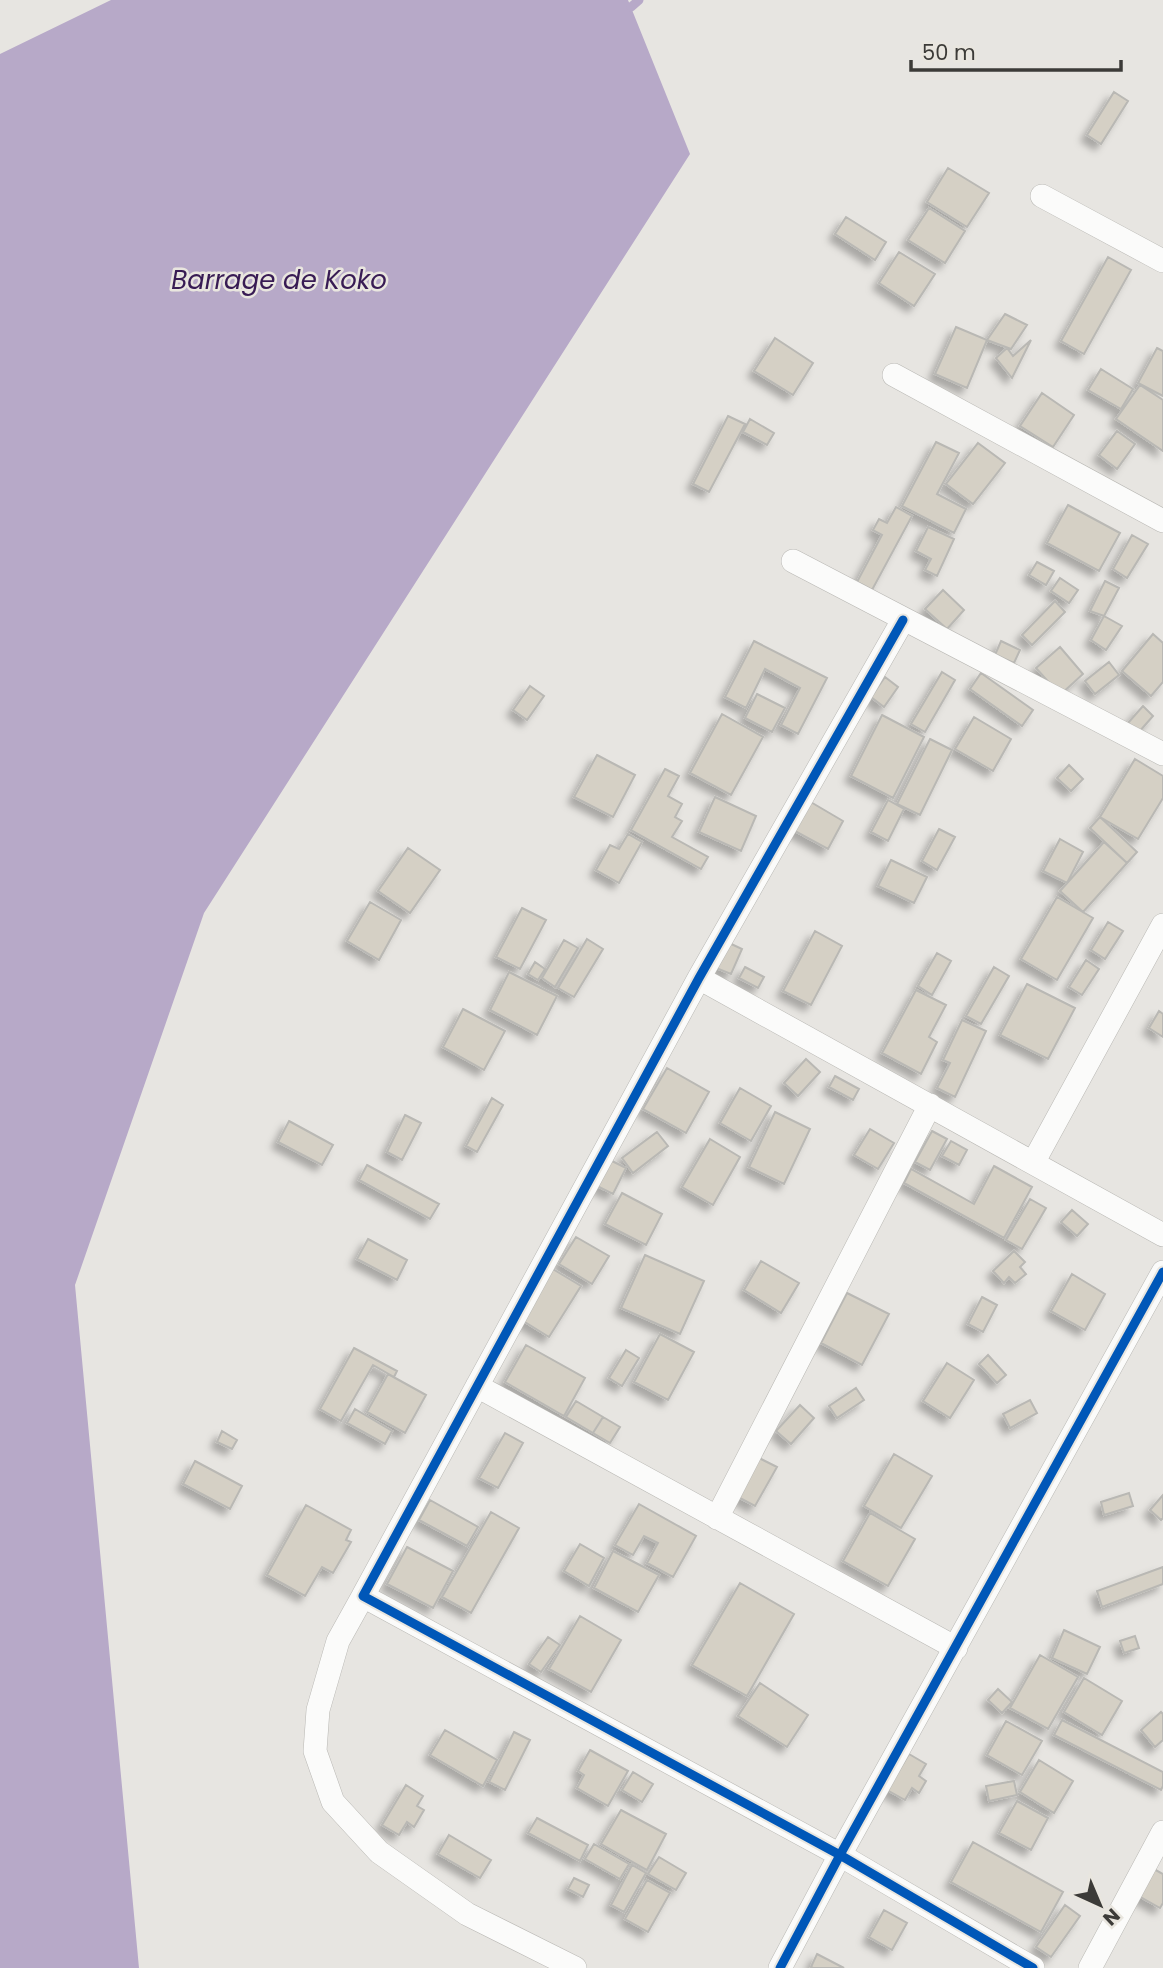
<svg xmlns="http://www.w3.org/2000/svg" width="1163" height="1968" font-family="Poppins,sans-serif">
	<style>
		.water { fill: #b7a9c8 }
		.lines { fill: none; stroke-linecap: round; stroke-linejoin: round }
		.stream { stroke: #b7a9c8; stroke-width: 9 }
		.building { fill: #d5d0c5; stroke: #b9b8b4; stroke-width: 2; filter: url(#shadow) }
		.minor-casing { stroke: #b9b8b4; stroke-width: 24 }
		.minor { stroke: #fbfbfa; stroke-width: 23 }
		.cycleway-casing { stroke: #e9e6df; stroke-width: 13 }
		.cycleway { stroke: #0057b8; stroke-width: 9 }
		.labels { text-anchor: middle; stroke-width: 5; stroke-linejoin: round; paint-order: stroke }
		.water-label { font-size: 26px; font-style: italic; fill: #381b54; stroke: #e9e6df }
	</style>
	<defs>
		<filter id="shadow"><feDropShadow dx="-6" dy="6" stdDeviation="3.5" flood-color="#0004"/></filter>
	</defs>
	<rect width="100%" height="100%" fill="#e7e5e1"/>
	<path class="water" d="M111 0H628L690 154 204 913 75 1285 139 1968H0V54Z"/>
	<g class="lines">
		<path class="stream" d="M631 7 639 0"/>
	</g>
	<path class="building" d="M1114 92 1128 101 1101 144 1087 135Z
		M948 168 989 193 967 227 927 202Z
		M929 208 965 231 945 263 908 240Z
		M846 217 886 242 875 260 835 234Z
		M899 252 935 274 914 306 879 283Z
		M1108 257 1131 270 1084 354 1061 341Z
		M1005 314 1027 325 1011 349 987 340Z
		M956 327 987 340 967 388 935 374Z
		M775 338 813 363 793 395 754 371Z
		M1031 340 1012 378 996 358 1007 348 1013 356Z
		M1157 348 1163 351V396L1138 383Z
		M1101 369 1133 389 1121 409 1088 390Z
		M1140 385 1163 400V451L1116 419Z
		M1042 393 1074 415 1053 447 1020 426Z
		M728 416 745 424 709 492 693 484Z
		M750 419 774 433 767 445 743 432Z
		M1117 431 1135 444 1117 469 1099 455Z
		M936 442 959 453 937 494 966 509 954 533 902 506Z
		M978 443 1005 463 973 504 946 484Z
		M1068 505 1120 533 1099 571 1047 543Z
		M896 507 912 516 872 590 857 582 882 535 873 530 879 519 887 523Z
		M928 527 954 539 937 576 925 570 931 559 916 551Z
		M1132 535 1148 544 1127 578 1113 569Z
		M1037 562 1054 571 1046 585 1029 575Z
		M1060 578 1078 590 1069 603 1051 591Z
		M1105 581 1119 588 1104 616 1090 611Z
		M943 590 964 610 947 629 925 609Z
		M1055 601 1065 612 1032 645 1022 635Z
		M1104 616 1122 626 1106 650 1091 640Z
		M1153 634 1163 643V682L1151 696 1122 671Z
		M754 641 827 678 798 734 781 725 800 688 765 669 746 708 725 697Z
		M1001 641 1020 650 1014 663 995 655Z
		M1060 647 1083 674 1060 695 1036 668Z
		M1109 662 1119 675 1095 694 1085 681Z
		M942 672 955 680 925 732 911 724Z
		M981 673 1033 710 1022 726 970 689Z
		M885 677 898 687 884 707 871 697Z
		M530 686 544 696 527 720 513 710Z
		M757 694 785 708 772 732 745 718Z
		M1143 706 1153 716 1139 732 1128 723Z
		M722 714 763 737 731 795 690 773Z
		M882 715 924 737 893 798 851 776Z
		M974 717 1011 739 993 771 955 749Z
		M930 739 952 750 920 815 897 804Z
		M597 755 635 775 613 817 574 797Z
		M1135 759 1163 776V798L1138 839 1100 817Z
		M1069 765 1083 779 1071 791 1057 778Z
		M665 769 679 776 668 796 682 804 675 817 682 821 672 837 708 857 701 869 631 830Z
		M715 797 756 816 741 851 699 832Z
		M888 800 904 809 888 841 871 832Z
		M809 801 843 821 828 849 793 830Z
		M1100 817 1137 852 1127 863 1090 828Z
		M939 829 955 837 937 870 922 861Z
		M628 834 642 842 619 883 596 870 610 845 619 849Z
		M1060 839 1083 852 1067 883 1043 871Z
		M1104 842 1127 863 1083 912 1060 891Z
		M408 848 440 870 410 913 378 891Z
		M891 860 927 877 914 903 878 886Z
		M1057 897 1093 918 1057 980 1021 959Z
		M370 902 401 920 379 960 347 941Z
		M522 908 546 920 520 969 496 957Z
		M1108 922 1123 931 1105 959 1091 950Z
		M815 931 842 946 811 1005 783 991Z
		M587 939 603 949 574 997 558 988Z
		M564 940 578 948 555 987 542 978Z
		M727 942 742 949 731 974 716 968Z
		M937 953 951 961 932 995 918 986Z
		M1086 960 1099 969 1082 995 1069 987Z
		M535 962 545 969 538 980 528 974Z
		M745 967 764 977 758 988 739 978Z
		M994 967 1009 976 981 1024 966 1016Z
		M509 972 557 996 537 1035 490 1010Z
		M1027 984 1075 1008 1048 1059 1000 1035Z
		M916 990 946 1005 929 1037 937 1042 921 1074 882 1053Z
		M463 1009 505 1031 484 1070 443 1047Z
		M1159 1011 1163 1014V1037L1149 1028Z
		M962 1020 986 1031 955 1097 937 1088 950 1063 943 1060Z
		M806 1059 820 1072 798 1096 784 1083Z
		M667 1068 709 1092 686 1133 643 1109Z
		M835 1076 859 1089 853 1100 829 1087Z
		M740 1088 771 1106 751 1141 720 1123Z
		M492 1098 503 1105 477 1152 466 1146Z
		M775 1112 810 1129 784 1184 749 1167Z
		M405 1115 421 1123 402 1160 387 1152Z
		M289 1121 333 1145 322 1165 278 1142Z
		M870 1129 894 1143 878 1169 854 1155Z
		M932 1131 947 1139 930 1170 915 1162Z
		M657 1132 668 1146 633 1173 622 1158Z
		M710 1139 740 1157 713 1205 682 1187Z
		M951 1141 967 1150 959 1165 942 1156Z
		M610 1160 626 1168 613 1194 597 1186Z
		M367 1165 439 1204 430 1219 359 1180Z
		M994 1166 1032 1187 1004 1238 904 1183 911 1169 974 1204Z
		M622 1193 662 1214 646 1245 605 1224Z
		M1030 1199 1046 1208 1022 1249 1006 1240Z
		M1072 1210 1088 1224 1077 1236 1061 1222Z
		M576 1237 609 1256 592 1284 559 1264Z
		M368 1239 407 1260 397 1280 357 1259Z
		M1014 1251 1025 1262 1020 1267 1026 1274 1015 1283 1009 1277 1004 1283 993 1271Z
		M645 1255 704 1281 680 1334 621 1308Z
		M761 1261 799 1283 781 1313 744 1290Z
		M551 1268 581 1286 549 1337 520 1319Z
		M1072 1274 1105 1294 1085 1330 1051 1311Z
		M847 1293 889 1314 862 1365 821 1343Z
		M982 1297 997 1305 983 1332 968 1324Z
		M660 1334 694 1352 668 1400 634 1382Z
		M526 1345 585 1378 564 1416 505 1382Z
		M354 1348 397 1371 394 1377 373 1365 341 1421 320 1409Z
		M626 1350 639 1358 622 1386 609 1378Z
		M988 1355 1006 1375 997 1383 979 1364Z
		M947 1363 974 1380 950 1418 923 1401Z
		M388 1374 426 1395 405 1433 367 1412Z
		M856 1388 864 1400 837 1418 829 1406Z
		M1030 1400 1037 1413 1010 1428 1003 1414Z
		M576 1401 603 1417 593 1433 566 1417Z
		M800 1405 814 1418 791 1444 776 1431Z
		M355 1409 392 1431 385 1444 347 1423Z
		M603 1417 620 1427 610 1443 593 1433Z
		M222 1431 237 1440 232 1449 217 1442Z
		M505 1433 523 1443 498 1488 479 1478Z
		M894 1454 932 1476 901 1528 864 1506Z
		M759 1458 777 1467 755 1506 738 1497Z
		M195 1461 242 1486 230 1509 183 1484Z
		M1129 1493 1133 1506 1104 1515 1101 1502Z
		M1163 1495V1518L1161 1520 1150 1510Z
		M430 1500 478 1527 467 1546 419 1520Z
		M639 1504 696 1536 673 1577 647 1563 658 1543 644 1536 633 1555 615 1545Z
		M306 1505 351 1530 346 1540 351 1542 333 1573 322 1567 305 1596 267 1575Z
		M491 1512 519 1528 471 1613 442 1597Z
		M870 1513 915 1539 888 1586 843 1561Z
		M580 1544 604 1558 589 1586 564 1571Z
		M407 1547 453 1571 433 1608 387 1584Z
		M613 1551 659 1575 638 1612 594 1588Z
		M1163 1567V1584L1102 1607 1097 1591Z
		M740 1583 794 1614 747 1696 692 1665Z
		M580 1616 621 1640 591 1692 549 1669Z
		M1064 1630 1100 1647 1087 1674 1052 1658Z
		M1135 1636 1139 1648 1124 1653 1120 1641Z
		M548 1637 560 1645 541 1672 529 1664Z
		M1040 1655 1078 1677 1048 1729 1010 1708Z
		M1084 1678 1122 1701 1102 1735 1064 1712Z
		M760 1683 808 1715 787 1747 738 1716Z
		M998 1689 1012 1702 1002 1713 988 1700Z
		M1161 1712 1163 1714V1740L1155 1747 1141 1730Z
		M1062 1720 1163 1772V1786L1161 1790 1054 1735Z
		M1006 1721 1042 1741 1022 1775 987 1755Z
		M445 1730 497 1760 483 1786 430 1755Z
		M514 1732 530 1740 505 1790 489 1782Z
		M590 1750 628 1771 608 1806 577 1788 584 1775 578 1771Z
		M909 1754 926 1764 919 1776 926 1781 919 1793 912 1788 905 1800 887 1790Z
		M1039 1760 1073 1781 1054 1813 1020 1792Z
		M633 1772 653 1784 642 1802 622 1790Z
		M1014 1781 1017 1795 989 1801 986 1786Z
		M406 1785 423 1796 417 1806 424 1810 414 1827 407 1822 399 1835 382 1825Z
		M1017 1801 1048 1818 1031 1850 999 1833Z
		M621 1810 666 1834 647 1870 601 1844Z
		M537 1818 588 1845 580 1861 528 1833Z
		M449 1835 491 1860 480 1878 438 1854Z
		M973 1842 1063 1892 1041 1932 951 1882Z
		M594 1844 629 1864 620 1879 585 1859Z
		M659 1857 686 1873 676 1890 648 1874Z
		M632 1865 646 1873 624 1912 611 1905Z
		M1152 1868 1163 1874V1903L1160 1908 1137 1895Z
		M574 1878 589 1885 583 1897 568 1889Z
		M647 1880 670 1893 648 1932 625 1919Z
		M1065 1905 1080 1916 1051 1957 1036 1947Z
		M884 1910 907 1923 892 1950 869 1937Z
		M817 1954 844 1968H813L811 1967Z"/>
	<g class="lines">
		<defs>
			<path id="minor" d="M1042 196 1163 261
				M894 375 1163 521
				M793 561 1163 754
				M903 620 699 978 363 1596 840 1855 1033 1968
				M699 978 1163 1235
				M1033 1163 1163 925
				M477 1386 956 1648
				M717 1518 930 1105
				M363 1596 338 1641 318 1710 315 1751 333 1802 379 1852 467 1914 575 1968
				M780 1968 840 1855 1163 1272
				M1090 1968 1163 1832"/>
		</defs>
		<use href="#minor" class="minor-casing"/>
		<use href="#minor" class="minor"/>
		<defs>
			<path id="cycleway" d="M903 620 699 978 363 1596 840 1855 1033 1968
				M780 1968 840 1855 1163 1272"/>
		</defs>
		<use href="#cycleway" class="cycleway-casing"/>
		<use href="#cycleway" class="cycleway"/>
	</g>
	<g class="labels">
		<g class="water-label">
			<text x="279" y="289">Barrage de Koko</text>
		</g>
	</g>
	<g transform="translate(1100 1905) rotate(136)" stroke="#e9e6df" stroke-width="5" paint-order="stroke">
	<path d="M0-5L12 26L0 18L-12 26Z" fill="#3c3b38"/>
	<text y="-10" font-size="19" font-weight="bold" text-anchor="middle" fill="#3c3b38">N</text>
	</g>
	<path d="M911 60v10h210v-10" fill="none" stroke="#3c3b38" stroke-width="3.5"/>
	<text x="922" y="60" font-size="21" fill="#3c3b38" stroke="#e9e6df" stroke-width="5" paint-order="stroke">50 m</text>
</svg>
